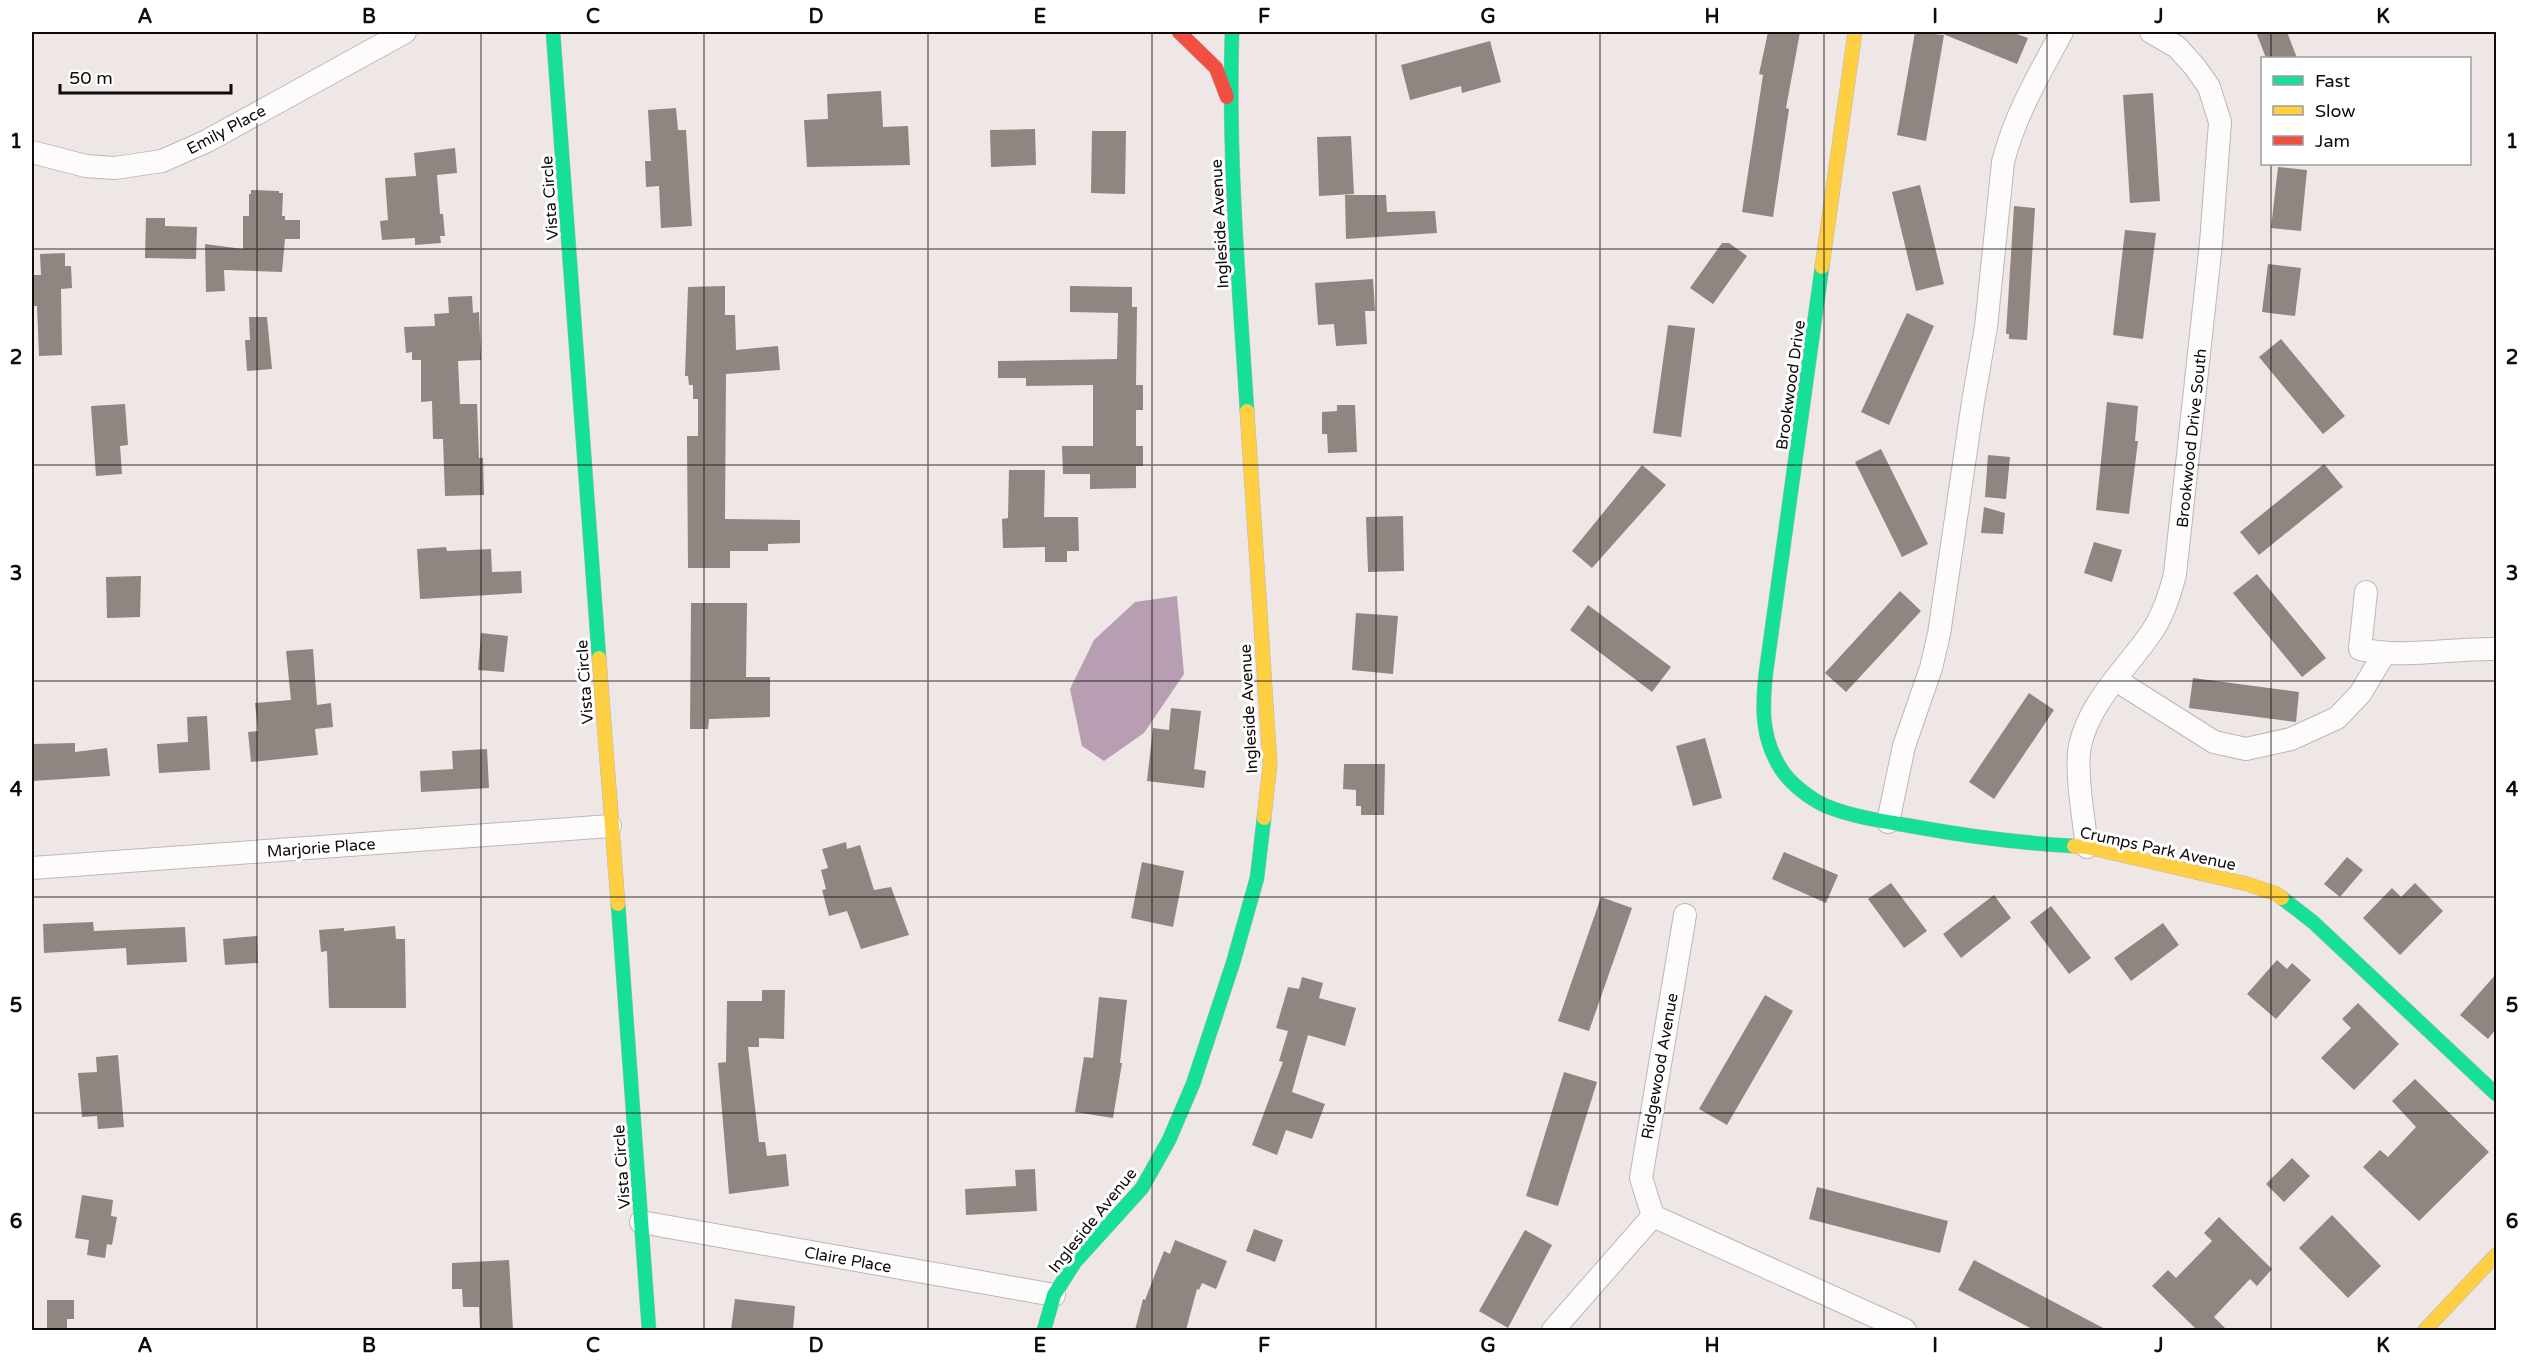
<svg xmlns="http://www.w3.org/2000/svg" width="2528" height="1362" font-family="'Varela Round',sans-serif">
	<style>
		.water { fill: #b89eb2 }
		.building { fill: #8f8681 }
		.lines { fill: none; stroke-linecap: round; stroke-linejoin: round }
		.street-casing { stroke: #bdb7b6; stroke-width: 24 }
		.fast-casing { stroke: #bdb7b6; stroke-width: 15 }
		.slow-casing { stroke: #bdb7b6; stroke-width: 15 }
		.jam-casing { stroke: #bdb7b6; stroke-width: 15 }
		.street { stroke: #fdfbfb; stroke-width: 22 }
		.fast { stroke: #16e098; stroke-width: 14 }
		.slow { stroke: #ffcf43; stroke-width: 14 }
		.jam { stroke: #f24e42; stroke-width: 14 }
		.grid { fill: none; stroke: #100b0a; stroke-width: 1.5; stroke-opacity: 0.55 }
		.labels { text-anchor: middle; stroke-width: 6; stroke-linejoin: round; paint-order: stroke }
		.street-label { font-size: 16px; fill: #100b0a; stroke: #fff }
		.neatline { fill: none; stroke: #100b0a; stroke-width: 2 }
		.grid-label { font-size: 20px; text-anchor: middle; font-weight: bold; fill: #100b0a }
	</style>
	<rect width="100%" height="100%" fill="#efe7e6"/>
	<path class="water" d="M1177 596 1184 674 1144 733 1104 761 1082 746 1070 689 1094 640 1135 602Z"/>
	<path class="building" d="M1768 32H1800L1786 108 1789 109 1773 217 1742 212 1763 75 1759 74Z
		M1915 32 1944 35 1926 141 1897 135Z
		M1938 32H2011L2028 38 2017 64Z
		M2256 32H2287L2297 58H2266Z
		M1490 41 1501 82 1462 93 1461 86 1410 100 1401 65Z
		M881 91 883 127 908 126 910 165 807 167 804 120 828 119 827 94Z
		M2153 93 2160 201 2130 203 2123 95Z
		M676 108 678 130H686L692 226 661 228 659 186 646 187 645 161H651L648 110Z
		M1035 129 1036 165 991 167 990 130Z
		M1092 131H1126L1125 194 1091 193Z
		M1351 136 1354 194 1319 196 1317 137Z
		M455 148 457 173 437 175 440 214H443L445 236H440L441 243 415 245V238L382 240 380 221 388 220 385 178 416 176 414 153Z
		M2278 167 2307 170 2301 231 2271 228Z
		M1920 185 1944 284 1916 291 1892 192Z
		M251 190 279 191V193H283L282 216H285V220H300V239H285L282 272 224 270 225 291 206 292 205 244 243 249V216H249V194H251Z
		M1345 195H1386L1387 212 1435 211 1437 233 1346 239Z
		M2014 206 2035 208 2027 340 2009 339V334H2006Z
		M146 218H165V226L197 227 196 259 145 258Z
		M2125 230 2156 233 2143 339 2113 335Z
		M1722 243H1729L1747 256 1713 304 1690 288Z
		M65 253V266H71L72 288 61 289 62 355 39 356 37 306H34L32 275H41L40 254Z
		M2268 264 2301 268 2295 316 2262 312Z
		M1373 279 1375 311H1365L1367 344 1336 346 1334 324 1318 325 1315 283Z
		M725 286V315H735L736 350 778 346 780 370 726 374 725 519 800 520V543L768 544V551H730V568H688L687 436H698V399H693V385H689L688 376H685L688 287Z
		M1070 286 1132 287V307H1137L1136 385H1143V410H1136V446H1143V466H1136V488L1090 489V474H1063L1062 446H1093V385L1026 386V378H998V361L1117 359 1118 313 1070 312Z
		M472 296 473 313 479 312 481 360 458 361 460 404H477L479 458H483L484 495 445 496 443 439H433L432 401 421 402V360H412V352L406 353 404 327 435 326 434 314 449 313 448 297Z
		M1907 313 1934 326 1889 425 1861 412Z
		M249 317H267L272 369 247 371 245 340H250Z
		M1668 325 1695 328 1681 437 1653 433Z
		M2281 339 2345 416 2323 434 2259 357Z
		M2107 402 2138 406 2135 441H2138L2129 514 2096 510Z
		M125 404 128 445 120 446 122 474 96 476 91 406Z
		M1337 405H1355L1357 452 1328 453 1327 434H1322V412L1337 411Z
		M1881 449 1928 544 1902 557 1855 462Z
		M1988 455 2010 457 2006 499 1985 497Z
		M2324 464 2343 487 2259 555 2240 532Z
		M1642 465 1666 485 1592 568 1572 551Z
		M1009 470H1045L1044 517H1078L1079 551H1067V562H1045V547L1003 548 1002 519 1008 518Z
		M1984 507 2005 513 2003 534 1981 533Z
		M1403 516 1404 571 1368 572 1366 517Z
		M2094 542 2122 550 2112 582 2084 573Z
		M446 547 447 551 491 549 492 572 521 571 522 593 420 599 417 549Z
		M2257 574 2326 658 2302 677 2233 593Z
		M141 576 140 617 107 618 106 577Z
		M1900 591 1921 611 1846 692 1825 673Z
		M691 603H747L746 677H770V717L709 719 708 729H690Z
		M1588 605 1671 667 1652 692 1570 630Z
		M1356 613 1398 616 1393 674 1352 670Z
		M481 633 508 636 504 672 478 670Z
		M313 649 317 705 331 703 333 727 315 729 318 755 251 762 248 732 258 731 255 703 291 700 286 651Z
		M2193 678 2299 692 2296 722 2189 708Z
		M2029 693 2054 710 1994 799 1969 782Z
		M1171 708 1201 711 1194 769 1206 771 1204 788 1147 781 1153 728 1169 730Z
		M207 716 210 770 159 773 157 744 188 742 187 717Z
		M1705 738 1722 798 1693 806 1676 746Z
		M75 743V752L107 748 110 776 32 781V744Z
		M487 749 489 788 421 792 420 771 453 769 452 751Z
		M1344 764H1385L1384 815H1361V806H1356V790L1343 789Z
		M846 842 847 849 860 845 874 890 891 887 909 935 861 949 847 911 829 916 822 890 826 889 821 870 828 868 822 849Z
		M1784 852 1838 875 1826 903 1772 879Z
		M2347 857 2363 870 2340 897 2324 884Z
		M1142 862 1184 871 1173 927 1131 918Z
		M1891 883 1927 931 1904 948 1868 899Z
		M2415 883 2443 911 2400 955 2363 918 2392 888 2401 897Z
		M1994 895 2011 918 1961 958 1943 934Z
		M1601 897 1632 908 1589 1031 1558 1021Z
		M2051 906 2091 958 2069 974 2030 922Z
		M93 922 94 931 185 927 187 962 127 965 126 948 44 953 43 924Z
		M2163 923 2179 945 2131 981 2114 958Z
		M395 926 396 939H405L406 1008H329L327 951 321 952 319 930 344 928V931Z
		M257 936 258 963 225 965 223 939Z
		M2277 960 2287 969 2292 963 2311 980 2276 1019 2247 994Z
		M2496 974V1029L2488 1039 2460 1015Z
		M1302 977 1323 983 1319 998 1356 1008 1345 1046 1308 1035 1292 1092 1325 1104 1312 1139 1286 1130 1277 1155 1252 1145 1283 1062 1279 1061 1288 1031 1276 1028 1288 987 1299 989Z
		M762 990H785L784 1039 759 1038V1047H748L759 1142H765L767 1156 786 1154 789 1186 729 1194 718 1063 726 1062 727 1001H762Z
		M1765 995 1793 1011 1727 1125 1699 1109Z
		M1099 997 1127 1000 1120 1063H1122L1113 1118 1075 1112 1084 1057 1093 1058Z
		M2358 1003 2399 1044 2354 1090 2321 1058 2351 1028 2342 1019Z
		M118 1055 124 1127 98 1129 97 1116 82 1117 78 1073 97 1072 96 1057Z
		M1564 1072 1597 1082 1558 1206 1526 1196Z
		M2415 1079 2489 1152 2419 1221 2363 1167 2380 1150 2388 1157 2416 1127 2392 1101Z
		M2292 1158 2310 1176 2284 1202 2266 1184Z
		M1035 1169 1037 1211 966 1215 965 1189 1016 1186 1015 1170Z
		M1817 1187 1948 1221 1940 1253 1809 1219Z
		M82 1195 113 1200 111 1216 117 1217 112 1245 107 1244 105 1258 87 1255 89 1240 75 1238Z
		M2332 1215 2381 1266 2348 1298 2299 1248Z
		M2219 1217 2272 1269 2257 1286 2250 1279 2214 1317 2227 1330H2197L2152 1286 2168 1270 2176 1278 2212 1241 2204 1233Z
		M1254 1229 1283 1240 1275 1262 1246 1251Z
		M1525 1230 1552 1245 1508 1328 1479 1311Z
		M1175 1240 1227 1261 1216 1289 1202 1283 1199 1290 1197 1289 1186 1330H1135L1143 1299 1145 1300 1164 1251 1170 1254Z
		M509 1260 513 1330H480L479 1307H463L462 1289H452V1263Z
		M1974 1260 2107 1330H2034L1958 1290Z
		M735 1299 795 1306 793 1330H731Z
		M47 1300H74V1319H67V1330H47Z"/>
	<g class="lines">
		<defs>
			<path id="street" d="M32 152 86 166 115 168 162 161 207 141 405 32
				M2366 592 2360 649C2404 659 2451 648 2496 649
				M2116 680 2214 742 2246 749 2291 739 2337 718 2360 694 2384 654
				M1888 822 1904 746 1931 668 1939 634 1973 402 1986 327 2003 162C2015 115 2039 74 2062 32
				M2087 847C2084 821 2075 770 2080 746 2089 702 2127 668 2151 633 2163 616 2170 594 2175 574L2211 243 2220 122 2209 87 2195 67 2177 47 2151 32
				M32 868 610 826
				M1653 1216 1905 1330
				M641 1222 1054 1295
				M1553 1330 1653 1216 1641 1178 1685 915"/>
			<path id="fast" d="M553 32 599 658
				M1232 32C1228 159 1239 284 1247 411
				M1822 267 1766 672C1762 707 1761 738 1781 769 1790 783 1810 799 1826 806 1853 817 1882 821 1911 826 1965 836 2019 843 2074 846
				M2282 898 2313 922 2496 1094
				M618 904 649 1330
				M1044 1330 1054 1295 1075 1262 1142 1188 1169 1140 1193 1084 1233 963 1257 878 1264 818"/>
			<path id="slow" d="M1822 267 1855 32
				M1247 411 1270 765 1264 818
				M599 658 618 904
				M2074 846 2087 847 2247 884 2277 894 2282 898
				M2425 1330 2496 1255"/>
			<path id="jam" d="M1179 32 1216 68 1227 97"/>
		</defs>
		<use href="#street" class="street-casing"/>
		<use href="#fast" class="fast-casing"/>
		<use href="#slow" class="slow-casing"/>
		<use href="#jam" class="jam-casing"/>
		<use href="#street" class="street"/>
		<use href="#fast" class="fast"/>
		<use href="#slow" class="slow"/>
		<use href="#jam" class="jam"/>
	</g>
	<path class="grid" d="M257 32V1330M481 32V1330M704 32V1330M928 32V1330M1152 32V1330M1376 32V1330M1600 32V1330M1824 32V1330M2047 32V1330M2271 32V58M2271 164V1330M32 249H2496M32 465H2496M32 681H2496M32 897H2496M32 1113H2496"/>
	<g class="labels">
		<g class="street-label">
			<text transform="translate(226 129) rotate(-28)" y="6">Emily Place</text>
			<text transform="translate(549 198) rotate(-94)" y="6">Vista Circle</text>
			<text transform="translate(1219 224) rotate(-93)" y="6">Ingleside Avenue</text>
			<text transform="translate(1790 385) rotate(-82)" y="6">Brookwood Drive</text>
			<text transform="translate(2191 438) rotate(-84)" y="6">Brookwood Drive South</text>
			<text transform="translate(584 682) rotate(-94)" y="6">Vista Circle</text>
			<text transform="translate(1248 709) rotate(-93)" y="6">Ingleside Avenue</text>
			<text transform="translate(321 847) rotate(-4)" y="6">Marjorie Place</text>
			<text transform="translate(2158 848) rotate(12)" y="6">Crumps Park Avenue</text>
			<text transform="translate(1659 1066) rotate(-80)" y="6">Ridgewood Avenue</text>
			<text transform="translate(621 1167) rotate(-94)" y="6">Vista Circle</text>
			<text transform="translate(1092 1220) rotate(-51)" y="6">Ingleside Avenue</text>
			<text transform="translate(848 1259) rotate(10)" y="6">Claire Place</text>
		</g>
	</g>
	<rect width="2528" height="1362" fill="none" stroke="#ffffff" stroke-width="66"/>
	<rect x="2261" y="57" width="210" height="108" fill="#ffffff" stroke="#9f9d9d" stroke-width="1.5"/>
	<rect x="2273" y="76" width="30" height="9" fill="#16e098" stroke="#9f9d9d" stroke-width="1.5"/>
	<text x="2315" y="87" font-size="18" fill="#100b0a">Fast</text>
	<rect x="2273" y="106" width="30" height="9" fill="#ffcf43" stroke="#9f9d9d" stroke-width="1.5"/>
	<text x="2315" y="117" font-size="18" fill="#100b0a">Slow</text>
	<rect x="2273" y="136" width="30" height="9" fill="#f24e42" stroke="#9f9d9d" stroke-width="1.5"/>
	<text x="2315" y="147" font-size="18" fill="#100b0a">Jam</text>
	<path d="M60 84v9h171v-9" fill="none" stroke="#100b0a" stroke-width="3"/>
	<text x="69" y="84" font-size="18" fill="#100b0a" stroke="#ffffff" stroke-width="4.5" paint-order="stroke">50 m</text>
	<rect x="33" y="33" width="2462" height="1296" class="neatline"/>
	<g class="grid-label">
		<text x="145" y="23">A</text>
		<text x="369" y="23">B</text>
		<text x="593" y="23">C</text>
		<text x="816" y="23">D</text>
		<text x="1040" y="23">E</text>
		<text x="1264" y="23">F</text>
		<text x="1488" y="23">G</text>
		<text x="1712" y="23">H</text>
		<text x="1935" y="23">I</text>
		<text x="2159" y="23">J</text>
		<text x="2383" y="23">K</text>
		<text x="16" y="148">1</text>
		<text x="2512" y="148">1</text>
		<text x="16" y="364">2</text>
		<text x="2512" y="364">2</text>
		<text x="16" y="580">3</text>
		<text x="2512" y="580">3</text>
		<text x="16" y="796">4</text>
		<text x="2512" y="796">4</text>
		<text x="16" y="1012">5</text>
		<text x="2512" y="1012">5</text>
		<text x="16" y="1228">6</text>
		<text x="2512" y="1228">6</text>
		<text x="145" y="1352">A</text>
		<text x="369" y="1352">B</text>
		<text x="593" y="1352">C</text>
		<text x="816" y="1352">D</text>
		<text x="1040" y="1352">E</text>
		<text x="1264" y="1352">F</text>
		<text x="1488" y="1352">G</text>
		<text x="1712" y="1352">H</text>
		<text x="1935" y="1352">I</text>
		<text x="2159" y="1352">J</text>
		<text x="2383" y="1352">K</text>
	</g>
</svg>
